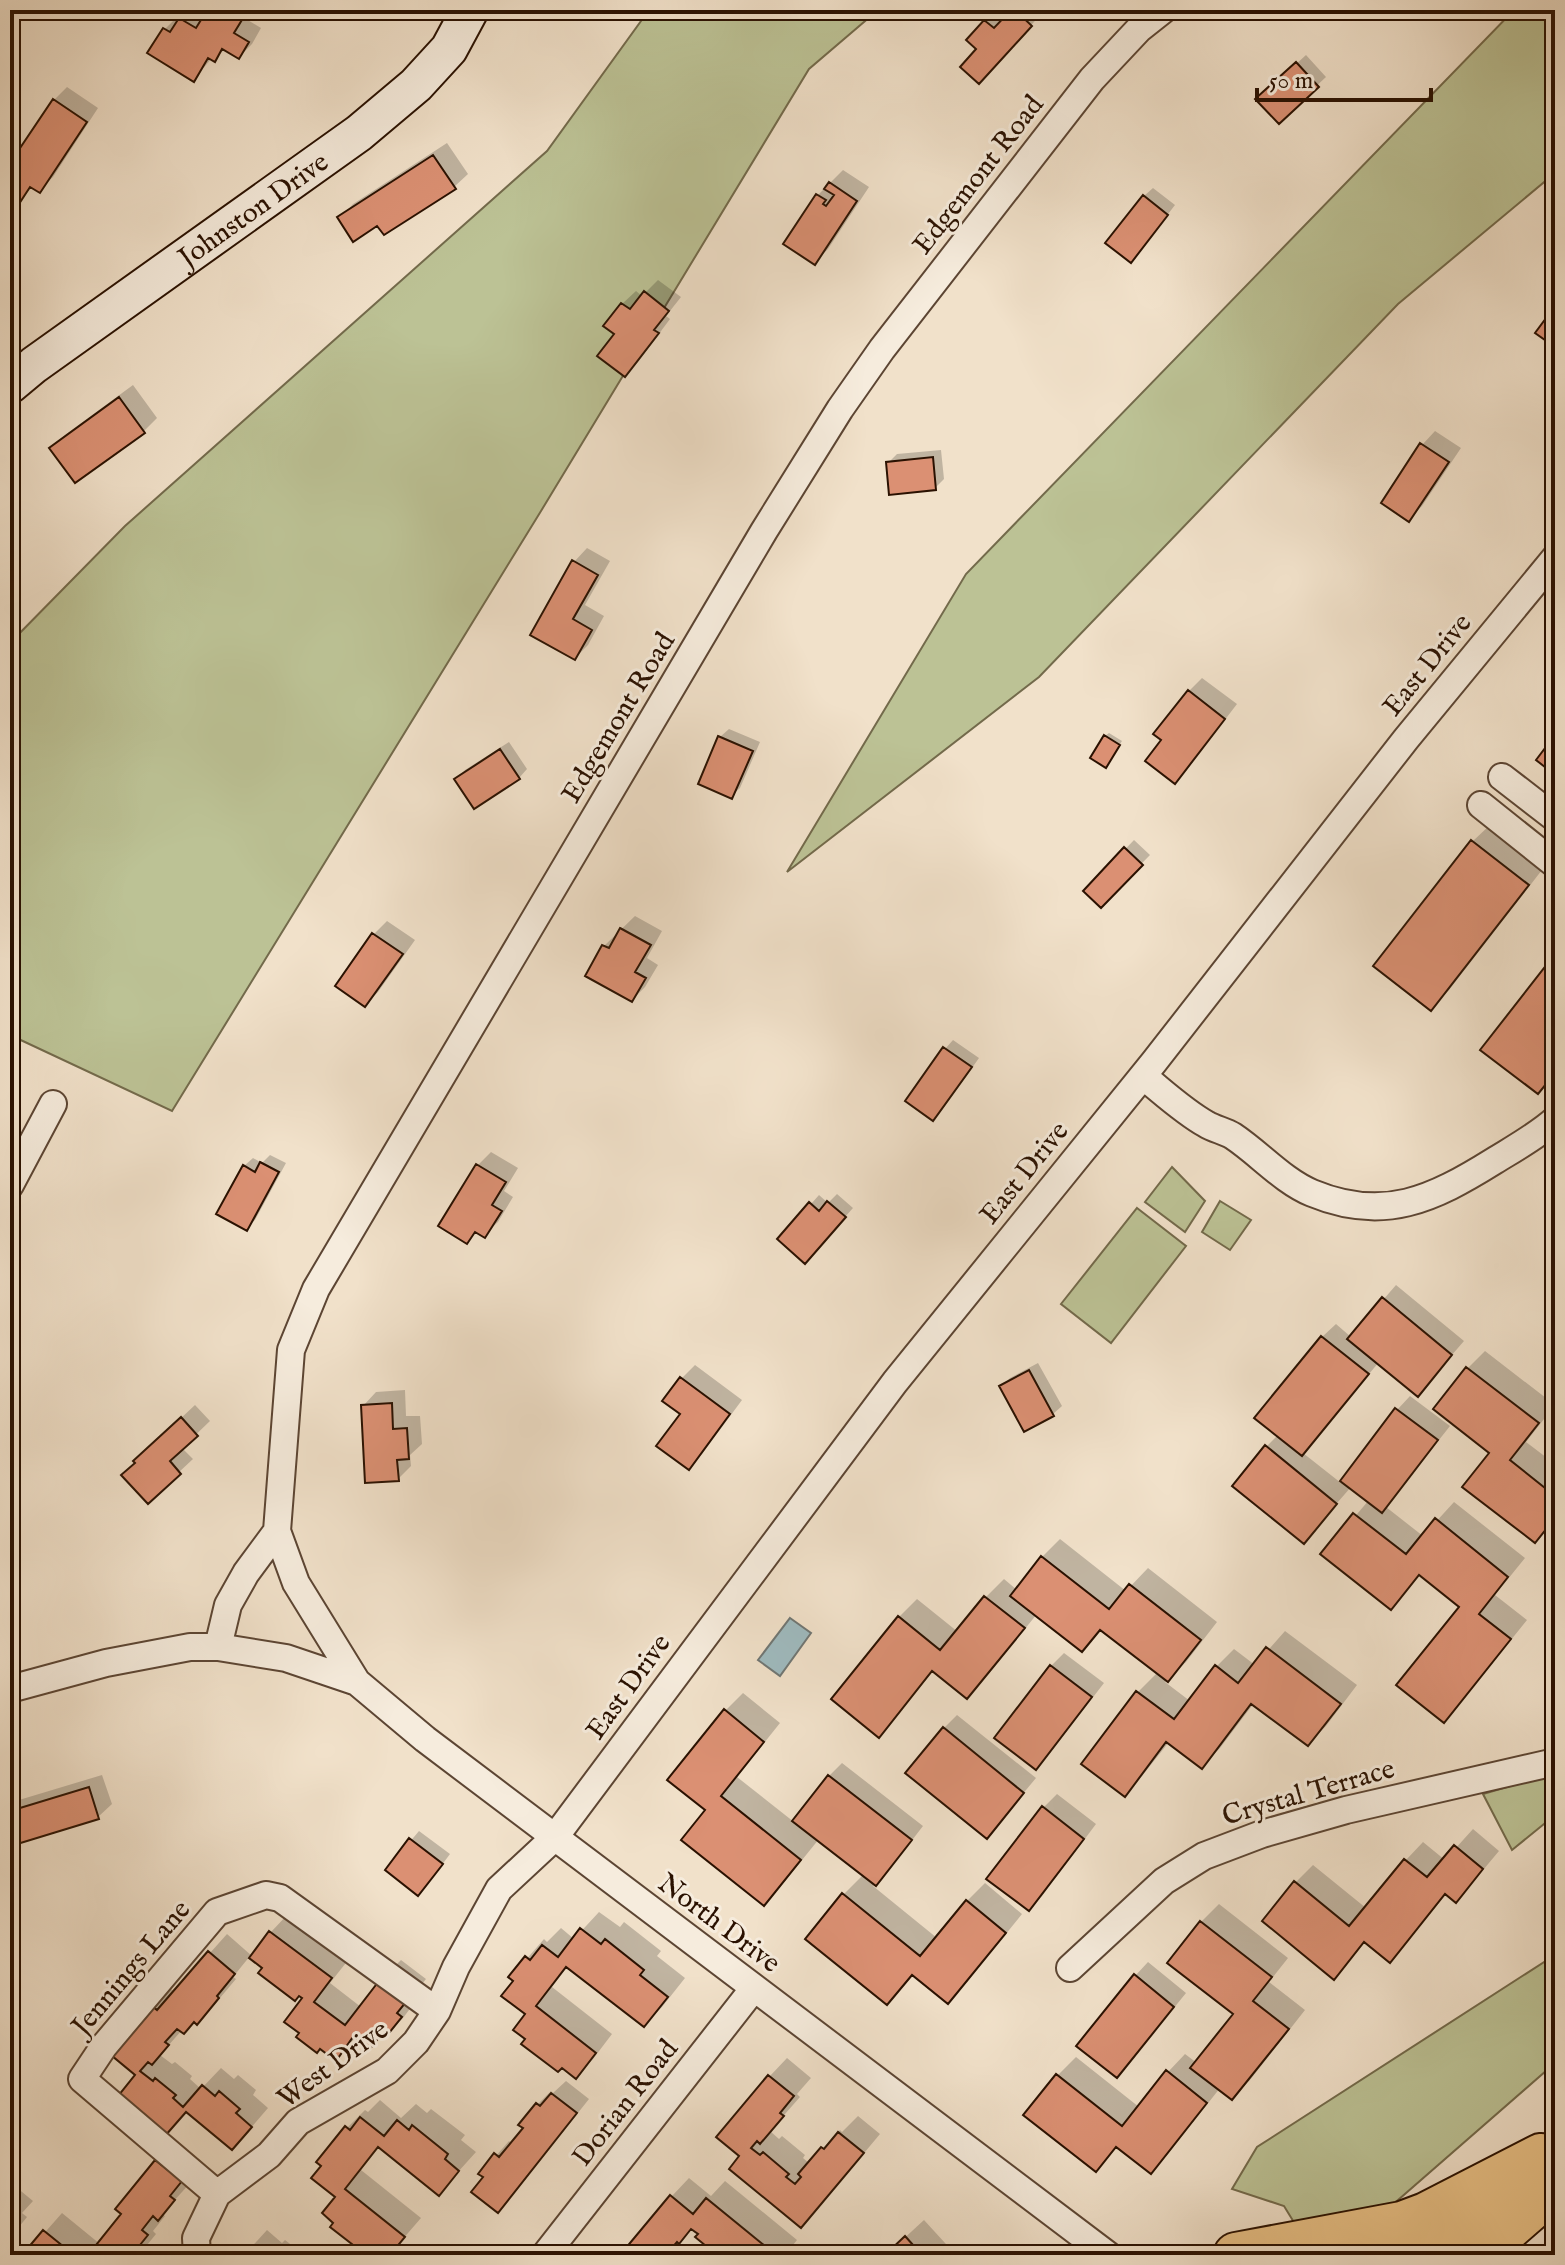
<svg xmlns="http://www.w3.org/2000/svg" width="1565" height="2265" font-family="'IM FELL English',serif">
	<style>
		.green { fill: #bcc295; stroke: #736a4b; stroke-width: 2 }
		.water { fill: #9fbbc0; stroke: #707774; stroke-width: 2 }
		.shadow { fill: #0003 }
		.building { fill: #db9073; stroke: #2a1101; stroke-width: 2 }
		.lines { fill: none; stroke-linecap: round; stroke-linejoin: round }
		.street-casing { stroke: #5c4533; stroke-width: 30 }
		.secondary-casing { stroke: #2a1101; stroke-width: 40 }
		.highway-casing { stroke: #2a1101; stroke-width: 48 }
		.street { stroke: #f6ecdd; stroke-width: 26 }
		.secondary { stroke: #f6ecdd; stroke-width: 36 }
		.highway { stroke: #e8c085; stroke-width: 44 }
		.labels { text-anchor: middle; stroke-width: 6; stroke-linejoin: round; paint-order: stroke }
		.street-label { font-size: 28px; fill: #2a1101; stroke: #f6ecdd }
	</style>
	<rect width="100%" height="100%" fill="#f1e1ca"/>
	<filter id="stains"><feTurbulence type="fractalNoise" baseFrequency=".0025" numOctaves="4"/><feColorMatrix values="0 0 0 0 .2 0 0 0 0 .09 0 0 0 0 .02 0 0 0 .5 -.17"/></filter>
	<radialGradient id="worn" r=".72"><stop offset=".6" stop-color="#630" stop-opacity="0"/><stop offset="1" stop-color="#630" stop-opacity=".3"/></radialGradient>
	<path class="green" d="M649 10H878L809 69 541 511 172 1111 10 1035V643L125 526 547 151Z
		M1514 10H1555V173L1398 304 1039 677 787 872 966 574Z
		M1172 1167 1205 1201 1185 1232 1145 1202Z
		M1220 1201 1251 1220 1230 1250 1202 1232Z
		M1137 1208 1186 1246 1111 1343 1061 1304Z
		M1555 1773V1815L1512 1850 1483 1794Z
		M1555 1955V2063L1335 2255H1314L1284 2206 1232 2189 1257 2147Z"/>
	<path class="water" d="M790 1618 811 1633 780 1676 758 1660Z"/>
	<path class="shadow" d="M190 10H251L246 19 261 28 252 44 239 57 225 49 214 59 212 58 194 79 150 53 165 29 178 16 182 18Z
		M997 10H1001L1008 16 1013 10 1044 11 992 68 979 49 969 40Z
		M1306 55 1326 77 1279 121 1258 99Z
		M67 87 98 108 53 177 39 190 33 186 17 204 10 200V167L54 100Z
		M447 143 468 174 454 187 378 223 340 218 353 204Z
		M843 170 869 187 828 249 814 263 818 195Z
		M1153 188 1175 205 1139 252 1144 196Z
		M658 280 681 297 666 316 670 319 638 362 625 375 616 334 622 304 636 291 642 296Z
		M133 385 157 418 144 431 75 481 51 448 65 435Z
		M1435 431 1461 448 1422 506 1409 519 1422 445Z
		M941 450 944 479 935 488 888 463 897 454Z
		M587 548 610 561 585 605 604 616 588 645 575 658 533 634 574 562Z
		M1202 678 1237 704 1188 768 1175 781 1164 739 1189 691Z
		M729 729 760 742 740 788 731 796 720 737Z
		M1109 733 1122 741 1106 766 1105 736Z
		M509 742 527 769 519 778 457 779 465 770Z
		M1491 824 1545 866 1449 990 1431 1008 1376 966 1473 841Z
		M1134 840 1150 855 1101 905 1086 890Z
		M635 916 662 931 647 958 658 965 645 987 632 1000 604 946Z
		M387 921 415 940 378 992 365 1005 337 985 374 934Z
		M953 1040 979 1058 942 1110 933 1118 945 1049Z
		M491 1152 518 1168 504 1191 513 1197 498 1222 484 1235 477 1231 467 1241 441 1225 478 1165Z
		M270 1155 286 1163 255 1220 246 1228 244 1166 253 1158 262 1163Z
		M837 1194 853 1208 813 1253 811 1204 819 1195 828 1203Z
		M1396 1285 1464 1341 1418 1394 1379 1362 1303 1453 1341 1483 1397 1410 1410 1396 1450 1426 1386 1507 1423 1536 1454 1502 1525 1558 1495 1595 1527 1620 1461 1702 1444 1720 1462 1607 1421 1574 1390 1608 1323 1554 1369 1500 1351 1487 1304 1541 1266 1447 1278 1435 1322 1337 1336 1324 1351 1337Z
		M1485 1351 1555 1405 1526 1442 1555 1464V1520L1535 1541 1492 1453 1467 1369Z
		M1038 1363 1062 1406 1053 1414 1025 1429 1001 1386 1010 1378Z
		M695 1365 742 1400 702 1454 688 1467 683 1413 682 1378Z
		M405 1390 406 1416H420L422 1444 410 1455 411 1466 398 1479 363 1406 376 1392Z
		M195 1405 210 1421 182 1448 193 1459 148 1501 149 1448Z
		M1060 1539 1126 1591 1148 1568 1217 1622 1186 1662 1165 1682 1190 1701 1216 1667 1234 1649 1255 1665 1285 1631 1357 1685 1326 1726 1308 1744 1254 1703 1220 1748 1202 1766 1169 1742 1142 1776 1124 1794 1137 1693 1158 1672 1102 1629 1082 1650 1037 1614 984 1679 967 1697 934 1670 896 1717 878 1735 834 1699 899 1617 917 1599 958 1632 986 1597 1004 1579 1017 1590 1042 1557Z
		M1064 1653 1104 1683 1049 1754 1036 1767 1051 1666Z
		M743 1693 780 1723 737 1777 794 1822 829 1776 842 1763 923 1826 889 1870 873 1886 937 1938 967 1901 985 1883 1022 1914 966 1983 948 2001 914 1974 887 2003 808 1939 844 1894 864 1874 819 1839 781 1886 764 1903 708 1810 725 1711Z
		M957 1715 1036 1778 987 1837 944 1728Z
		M102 1775 112 1804 98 1817 10 1827V1810L19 1800Z
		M1057 1794 1096 1824 1042 1896 1028 1909 1044 1807Z
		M1473 1829 1499 1851 1473 1882 1456 1900 1447 1893 1407 1942 1389 1960 1366 1941 1334 1977 1295 1883 1313 1865 1366 1908 1406 1860 1423 1842 1445 1860Z
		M419 1831 450 1854 427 1885 387 1869Z
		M1219 1904 1288 1958 1269 1982 1305 2010 1250 2080 1232 2098 1220 2088 1168 2154 1150 2171 1118 2146 1095 2169 1026 2114 1058 2075 1076 2057 1139 2107 1168 2072 1185 2054 1197 2063 1236 2014 1201 1922Z
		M599 1912 620 1927 624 1922 661 1951 657 1956 685 1978 662 2007 644 2025 568 1966 552 1987 612 2034 593 2059 576 2076 528 2039V2014L516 1981 511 1977 544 1939 547 1942 561 1928 574 1939Z
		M288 1914 349 1959 330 1983 361 2007 383 1978 401 1960 426 1979 414 1994 418 1998 403 2018 385 2036 383 2034 370 2047 356 2037 336 2058 305 1998 250 1956 233 1977 236 1979 214 2005 196 2022 195 2021 182 2030 160 2055 172 2064 175 2062 192 2076 190 2079 201 2089 221 2068 234 2079 238 2075 256 2090 253 2095 268 2108 249 2130 187 2111 165 2133 138 2075 114 2055 154 2007 171 1989 175 1992 227 1934 252 1956 271 1932Z
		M1148 1962 1186 1993 1130 2062 1117 2076 1135 1976Z
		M787 2058 811 2078 797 2094 800 2097 770 2131 779 2139 782 2136 805 2155 803 2158 809 2163 840 2130 842 2132 858 2116 880 2134 819 2207 801 2225 742 2156 719 2137 770 2076Z
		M566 2081 589 2099 511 2197 497 2210 486 2177 481 2173 509 2141 512 2144 525 2128 538 2104 551 2091 553 2093Z
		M380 2100 401 2118 416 2104 427 2113 431 2109 465 2135 461 2140 476 2152 439 2193 380 2146 361 2170 421 2218 389 2255H377L337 2197 323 2166 319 2162 347 2128 365 2110 368 2112Z
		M174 2143 192 2181 162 2214 165 2216 153 2231 156 2234 139 2255H25L62 2213 100 2244 124 2214 117 2209 157 2161Z
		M689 2178 711 2196 725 2181 797 2240 785 2255H720L693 2228 667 2255H623L672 2196Z
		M10 2182 33 2201 22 2213 27 2217 10 2238Z
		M924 2220 956 2255H886Z
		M267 2230 282 2243 285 2240 303 2254 244 2255Z"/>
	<path class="building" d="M196 10H248L234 33 249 42 239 59 222 49 215 62 208 58 194 82 147 53 163 28 170 32 179 18 196 28 204 15Z
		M1011 10H1015L1032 26 979 84 960 67 976 49 966 40 984 20 994 28Z
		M1296 62 1319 87 1279 124 1255 99Z
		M53 99 87 122 40 193 30 187 17 207 10 202V163Z
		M433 155 456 189 384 235 377 226 353 242 337 217Z
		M829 182 857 201 815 265 783 244 816 194 826 200 823 204 826 206 834 195 824 189Z
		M1143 195 1168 215 1131 263 1105 243Z
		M644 291 669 311 654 330 659 333 625 377 597 356 614 334 603 326 621 303 630 309Z
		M1555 306V347L1535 333Z
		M119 397 145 433 75 483 49 448Z
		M1420 443 1449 462 1409 522 1381 503Z
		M933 457 936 490 889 495 886 462Z
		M572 560 598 575 573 619 592 630 575 660 530 635Z
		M1188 690 1225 719 1175 784 1145 761 1161 740 1153 734Z
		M1104 735 1120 745 1106 768 1090 758Z
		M1555 735V775L1536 760Z
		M718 736 753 751 732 799 698 784Z
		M500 749 520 779 474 809 454 779Z
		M1471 840 1529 885 1431 1011 1373 966Z
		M1124 847 1143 865 1101 908 1083 891Z
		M620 928 651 945 635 972 646 978 632 1002 585 976 602 945 609 948Z
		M372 933 403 954 365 1007 335 986Z
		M1555 954V1073L1538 1094 1480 1050Z
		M943 1047 972 1067 933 1121 905 1101Z
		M260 1162 279 1172 247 1231 216 1214 243 1165 255 1172Z
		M476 1164 506 1182 492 1205 502 1211 485 1238 475 1232 467 1244 438 1226Z
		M827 1201 846 1217 805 1264 777 1239 809 1202 819 1211Z
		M1382 1297 1452 1355 1418 1397 1347 1339Z
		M1321 1336 1369 1374 1302 1456 1254 1418Z
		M1466 1367 1539 1423 1510 1460 1555 1496V1518L1535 1543 1462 1487 1489 1453 1433 1409Z
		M1029 1370 1054 1416 1024 1432 999 1386Z
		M680 1377 730 1414 689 1470 656 1446 680 1414 662 1401Z
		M392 1403 393 1429 407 1428 409 1459 397 1460 399 1481 365 1483 361 1405Z
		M1395 1408 1438 1440 1382 1513 1340 1481Z
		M181 1417 198 1436 170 1461 181 1474 148 1504 121 1475 135 1463 133 1461Z
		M1265 1445 1337 1504 1304 1544 1232 1486Z
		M1353 1513 1406 1554 1435 1518 1508 1577 1479 1614 1511 1639 1444 1723 1396 1685 1459 1607 1419 1575 1391 1610 1320 1554Z
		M1041 1556 1109 1609 1129 1584 1201 1640 1168 1682 1100 1630 1082 1652 1010 1596Z
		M984 1596 1025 1628 967 1699 932 1671 879 1738 831 1699 898 1616 940 1650Z
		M1266 1647 1341 1704 1308 1746 1251 1704 1202 1769 1166 1742 1125 1797 1081 1764 1136 1691 1174 1719 1215 1665 1238 1683Z
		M1050 1665 1092 1697 1036 1770 994 1738Z
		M724 1709 764 1742 721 1796 801 1860 764 1906 681 1840 705 1810 667 1780Z
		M943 1727 1024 1793 987 1839 905 1773Z
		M828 1775 912 1840 876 1886 792 1821Z
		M89 1787 99 1819 14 1845 10 1833V1811Z
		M1042 1806 1084 1839 1029 1911 986 1879Z
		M409 1838 443 1864 418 1896 385 1870Z
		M1454 1845 1483 1869 1456 1903 1445 1894 1390 1963 1364 1942 1334 1980 1262 1921 1294 1881 1349 1926 1404 1859 1427 1877Z
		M842 1893 920 1956 966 1900 1006 1933 948 2004 912 1975 887 2005 805 1939Z
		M1200 1921 1272 1977 1253 2001 1289 2029 1232 2100 1190 2068 1233 2014 1167 1963Z
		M580 1928 601 1944 605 1939 644 1970 640 1975 668 1997 644 2027 566 1967 536 2006 596 2053 576 2079 562 2068 558 2072 521 2044 525 2039 513 2030 525 2014 501 1996 513 1981 508 1977 525 1956 530 1960 542 1945 558 1957Z
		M269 1931 332 1978 314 2002 345 2025 382 1977 410 1997 397 2013 402 2017 385 2038 381 2035 370 2049 353 2037 336 2061 320 2049 317 2053 296 2037 299 2033 284 2022 302 1998 299 1996 295 2001 258 1973 262 1968 249 1958Z
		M208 1951 235 1974 217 1996 219 1998 197 2025 194 2022 184 2034 177 2029 165 2042 169 2045 152 2065 148 2062 140 2071 153 2081 155 2078 176 2095 173 2098 183 2107 202 2085 215 2096 219 2091 240 2109 236 2113 252 2127 232 2150 186 2112 165 2136 118 2096 135 2075 111 2055 152 2006 157 2010Z
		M1134 1974 1174 2007 1117 2078 1076 2046Z
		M1166 2070 1207 2103 1151 2174 1116 2147 1096 2172 1023 2115 1056 2074 1122 2126Z
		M768 2075 794 2096 780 2113 784 2116 760 2144 757 2141 751 2148 760 2155 763 2152 789 2174 786 2177 795 2184 801 2177 798 2174 821 2147 824 2149 838 2132 864 2153 801 2228 729 2169 739 2156 716 2137Z
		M551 2093 577 2113 498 2213 471 2192 483 2177 478 2174 494 2153 499 2157 523 2128 518 2125 536 2103 540 2106Z
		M360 2117 384 2136 397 2120 409 2130 412 2125 448 2154 445 2159 459 2171 439 2196 378 2147 345 2189 405 2237 390 2255H373L370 2252 366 2255 330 2227 333 2223 322 2213 335 2197 311 2178 321 2166 316 2162 345 2126 350 2130Z
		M155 2160 182 2181 170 2196 175 2200 158 2221 153 2216 142 2230 148 2235 136 2250 140 2253 138 2255H88L121 2214 115 2209Z
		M670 2195 693 2214 706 2198 776 2255H717L695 2237 698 2234 691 2229 679 2244 677 2242 666 2255H620Z
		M43 2230 74 2255H22Z
		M905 2236 922 2255H885Z"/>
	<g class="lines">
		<defs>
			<path id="street" d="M1502 777 1555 818
				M1481 805 1555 864
				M1143 1076C1163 1092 1183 1111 1206 1124 1214 1129 1225 1131 1233 1136 1260 1154 1283 1181 1312 1193 1384 1223 1433 1199 1494 1161 1515 1148 1537 1136 1555 1120
				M10 1185 53 1104
				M277 1531 291 1350 316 1289 764 531 840 409 882 349 1092 79 1139 29 1163 10
				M218 1647 228 1605 246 1573 277 1531 296 1583 357 1682
				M10 1689 106 1663 190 1647H218L286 1658 357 1682 425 1739 1108 2255
				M1070 1968 1164 1881 1204 1856 1262 1834 1346 1810 1555 1762
				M217 2194 82 2079 104 2046 217 1912 266 1895 280 1898 437 2011
				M197 2255 196 2238 217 2194 269 2155 298 2122 387 2071 416 2042 437 2011 456 1967 499 1889 555 1837 895 1382 1154 1062 1406 739 1555 558
				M545 2255 754 1988"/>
			<g id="secondary">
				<path id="s1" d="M10 385 34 365 359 133 416 85 449 49 470 10"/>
			</g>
			<path id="highway" d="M1236 2255 1402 2224 1426 2215 1541 2156
				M1427 2255 1490 2201
				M1477 2255 1555 2187"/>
		</defs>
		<use href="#street" class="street-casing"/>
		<use href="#secondary" class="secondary-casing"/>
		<use href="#highway" class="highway-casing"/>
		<use href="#street" class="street"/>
		<use href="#secondary" class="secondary"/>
		<use href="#highway" class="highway"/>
	</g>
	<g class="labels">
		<g class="street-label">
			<text transform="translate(977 174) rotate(-52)" y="10">Edgemont Road</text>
			<text dy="10" stroke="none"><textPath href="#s1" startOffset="300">Johnston Drive</textPath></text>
			<text transform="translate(1426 664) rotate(-51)" y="10">East Drive</text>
			<text transform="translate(617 717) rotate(-59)" y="10">Edgemont Road</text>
			<text transform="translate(1023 1172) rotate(-51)" y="10">East Drive</text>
			<text transform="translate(627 1686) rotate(-54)" y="10">East Drive</text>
			<text transform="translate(1308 1791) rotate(-16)" y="10">Crystal Terrace</text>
			<text transform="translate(720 1922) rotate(37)" y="10">North Drive</text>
			<text transform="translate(130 1967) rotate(-50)" y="10">Jennings Lane</text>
			<text transform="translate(332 2063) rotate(-36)" y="10">West Drive</text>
			<text transform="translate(624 2102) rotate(-52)" y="10">Dorian Road</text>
		</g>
	</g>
	<rect width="1565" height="2265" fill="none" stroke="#f1e1ca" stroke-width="40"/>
	<rect x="12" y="12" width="1541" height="2241" fill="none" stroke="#2a1101" stroke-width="4"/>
	<rect x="20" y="20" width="1525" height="2225" fill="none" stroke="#2a1101" stroke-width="2"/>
	<path d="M1257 88v12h174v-12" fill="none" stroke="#2a1101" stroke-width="4"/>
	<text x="1269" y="88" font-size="24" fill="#2a1101" stroke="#f6ecdd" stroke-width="6" paint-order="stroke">50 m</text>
	<rect width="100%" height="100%" filter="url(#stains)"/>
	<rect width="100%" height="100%" fill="url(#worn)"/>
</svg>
